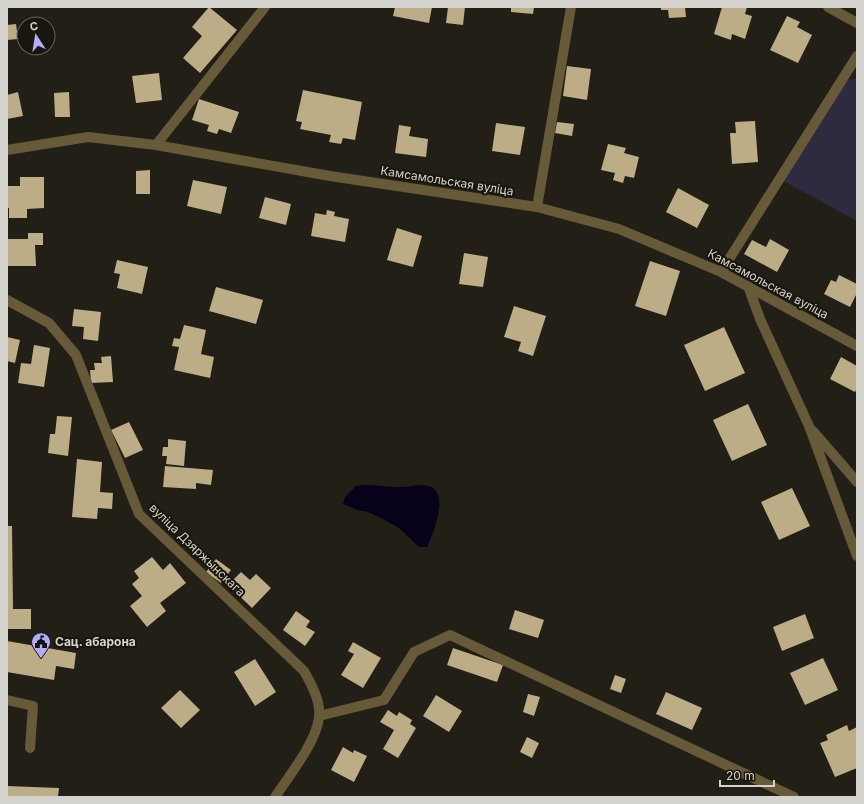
<svg xmlns="http://www.w3.org/2000/svg" width="864" height="804" font-family="Inter,sans-serif">
	<style>
		.green { fill: #2e2b41 }
		.water { fill: #070219 }
		.building { fill: #bcad87 }
		.lines { fill: none; stroke-linecap: round; stroke-linejoin: round }
		.lane { stroke: #675a39; stroke-width: 10 }
		.street { stroke: #675a39; stroke-width: 10 }
		.labels { text-anchor: middle; stroke-width: 4; stroke-linejoin: round; paint-order: stroke }
		.street-label { font-size: 12px; fill: #d5d3cd; stroke: #19160d }
		.poi-label { font-size: 12px; font-weight: bold; fill: #d5d3cd; stroke: #19160d; text-anchor: start }
	</style>
	<rect width="100%" height="100%" fill="#221f16"/>
	<path class="green" d="M857 78V221L782 180 845 81Z"/>
	<path class="water" d="M363 485C375 485 388 487 400 487 410 487 421 483 431 487 449 494 433 535 427 547H419L399 528 381 518 368 512 357 510 343 504 345 497 356 486Z"/>
	<path class="building" d="M209 7 237 30 200 73 183 58 202 36 192 27Z
		M395 7H432L429 23 393 16Z
		M448 7H465L463 25 446 23Z
		M511 7H534L533 14 511 12Z
		M661 7H685L686 17 669 18 668 10H661Z
		M722 7H747L745 14 752 16 745 39 732 34 731 40 714 34Z
		M787 16 800 22 797 27 812 35 798 63 770 50Z
		M16 24 18 39 7 40V25Z
		M567 66 591 69 587 100 563 96Z
		M159 73 162 100 136 103 132 76Z
		M303 90 362 102 355 140 343 138 341 144 329 142 331 135 300 129 302 122 296 121Z
		M18 92 23 116 7 119V95Z
		M69 92 70 117H55L54 93Z
		M199 99 239 112 231 133 219 129 217 134 207 131 209 125 192 120Z
		M755 121 758 162 732 164 730 133H736L735 122Z
		M557 122 574 124 572 136 555 133Z
		M496 123 525 127 520 155 492 151Z
		M399 125 411 127 409 136 428 139 426 157 395 153Z
		M608 144 626 148 624 153 639 157 634 178 625 176 623 183 613 180 615 173 601 170Z
		M150 170V194H136V171Z
		M20 177H44V208L27 209V218H9V208H7V186H20Z
		M193 180 227 187 221 214 187 206Z
		M678 188 709 205 697 228 666 212Z
		M265 197 291 204 286 225 259 218Z
		M327 210 335 212 334 216 349 219 345 242 311 236 315 213 326 215Z
		M397 228 422 236 413 267 387 260Z
		M28 233H43V245H35L36 266H8L7 239H28Z
		M770 239 789 250 777 272 744 254 752 240 766 247Z
		M464 253 488 257 483 287 459 284Z
		M117 260 148 267 142 294 117 288 120 274 114 273Z
		M650 261 680 271 666 316 635 306Z
		M839 275 857 284V293L850 307 824 294 831 280 836 282Z
		M216 287 263 300 256 324 209 311Z
		M514 306 546 316 533 356 518 351 521 342 504 337Z
		M74 309 101 312 98 341 83 339 84 327 72 326Z
		M184 325 206 330 201 354 214 357 210 378 174 370 179 347 172 346 174 338 180 339Z
		M724 327 745 373 705 391 684 345Z
		M7 337 20 340 15 363 7 361Z
		M34 345 50 348 44 387 18 383 21 363 31 364Z
		M111 356 113 382 91 383 90 370H95L94 363H102L101 357Z
		M841 357 857 366V388L855 392 830 379Z
		M748 404 767 445 732 461 713 420Z
		M57 416 72 417 68 456 48 453 50 434H55Z
		M129 422 143 450 125 458 111 430Z
		M168 439 186 441 184 466 166 464 167 456H162L163 447H168Z
		M77 459 102 462 100 492 113 493 112 509 98 508 97 519 72 517Z
		M165 466 213 470 211 485 196 483V489L163 487Z
		M792 488 810 526 779 540 761 502Z
		M7 526H12L13 609H31V629H7Z
		M152 557 163 570 170 563 186 583 160 603 166 611 147 627 130 606 142 596 132 584 139 578 134 571Z
		M216 559 231 570 221 583 206 572Z
		M241 572 250 580 256 574 271 588 252 608 228 585Z
		M515 610 544 620 538 638 509 629Z
		M296 611 310 621 306 627 315 632 305 646 283 630Z
		M805 614 814 638 782 651 773 627Z
		M7 641 76 653 74 669 56 666 54 680 7 672Z
		M353 642 381 658 363 688 341 675 354 654 348 651Z
		M453 648 503 665 497 682 447 665Z
		M823 658 838 690 805 705 790 673Z
		M255 659 276 692 255 706 234 672Z
		M615 675 626 679 621 693 610 689Z
		M180 690 200 710 181 728 161 708Z
		M666 692 702 708 692 730 656 714Z
		M528 694 540 697 534 716 523 712Z
		M436 695 462 711 449 732 423 716Z
		M388 710 397 716 399 712 412 720 410 724 416 728 398 758 383 749 394 730 380 722Z
		M847 725 849 731 857 727V768L835 777 820 743 828 740 826 735Z
		M527 737 539 743 532 758 520 752Z
		M343 747 353 753 354 750 367 756 354 782 331 770Z
		M7 786 59 788 58 797H7Z"/>
	<g class="lines">
		<path class="lane" d="M7 700 33 706 30 748
			M319 716 384 700 414 652 450 635 794 797"/>
		<path class="street" d="M828 7 857 23
			M156 145 265 7
			M7 150 88 137 156 145 330 176 537 207 619 229 721 272 857 346
			M537 207 571 7
			M721 272 857 56
			M748 286 760 319 809 426 857 556
			M7 300 49 323 76 355 139 514 304 671C311 684 321 701 319 717 317 741 289 776 275 797
			M813 431 857 482"/>
	</g>
	<defs>
		<symbol id="civic-pin" viewBox="-11 -11 22 30"><path d="M0 17L-7.5 6A9.5 9.5 0 1 1 7.5 6Z" fill="#b5acf8" stroke="#19160d"/><path d="M-.6-6.5H3V-4.5H.6V-3L4-1V1h2V6H-6V1h2V-1L-.6-3ZM-1.2 2.5V6h2.4V2.5Z" fill="#111"/></symbol>
	</defs>
	<g fill-rule="evenodd">
		<use href="#civic-pin" x="30" y="631" width="22" height="30"/>
	</g>
	<g class="labels">
		<g class="street-label">
			<text transform="translate(447 181) rotate(9)" y="4">Камсамольская вуліца</text>
			<text transform="translate(768 284) rotate(28)" y="4">Камсамольская вуліца</text>
			<text transform="translate(197 550) rotate(44)" y="4">вуліца Дзяржынскага</text>
		</g>
		<g class="poi-label">
			<text x="55" y="646">Сац. абарона</text>
		</g>
	</g>
	<rect width="864" height="804" fill="none" stroke="#d5d3cd" stroke-width="16"/>
	<g transform="translate(36 36) rotate(348)"><circle r="19" fill="#19160d" stroke="#64625a"/>
	<path d="M0-3L7 15L0 10L-7 15Z" fill="#b5acf8"/>
	<text y="-6" font-size="11" font-weight="bold" text-anchor="middle" fill="#d5d3cd">С</text>
	</g>
	<path d="M720 780v6h54v-6" fill="none" stroke="#d5d3cd" stroke-width="2"/>
	<text x="726" y="780" font-size="12" fill="#d5d3cd" stroke="#19160d" stroke-width="3" paint-order="stroke">20 m</text>
</svg>
